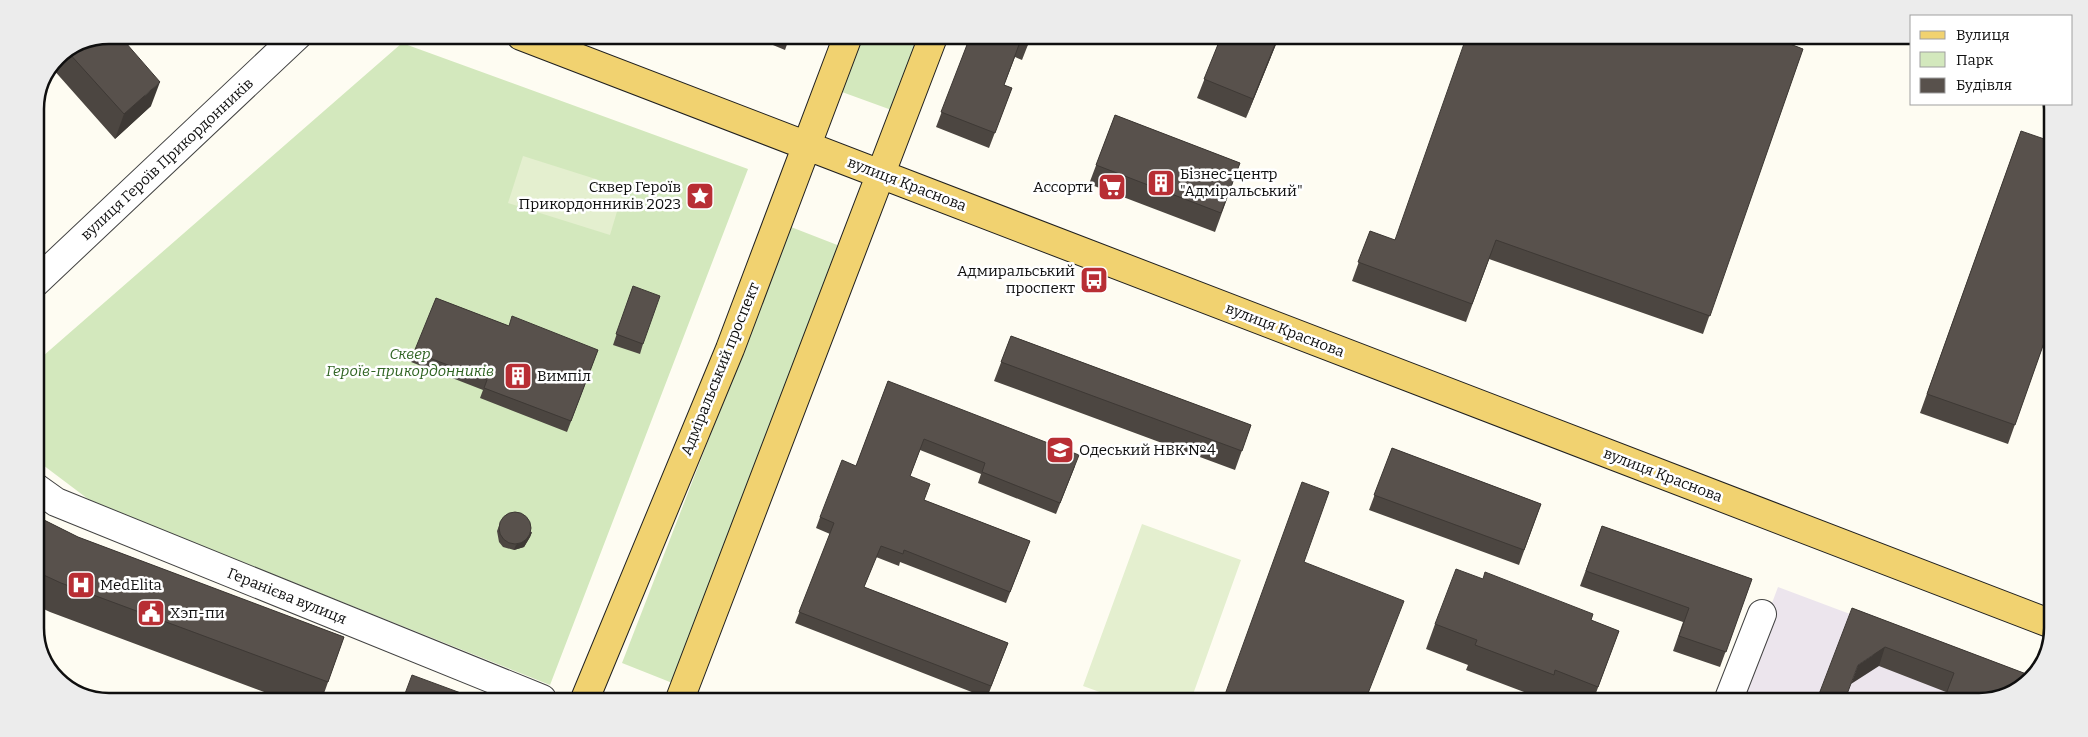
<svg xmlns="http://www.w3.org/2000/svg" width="2088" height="737" font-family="Bitter,serif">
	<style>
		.industrial { fill: #ece5ed }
		.green { fill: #d3e8bd }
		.pitch { fill: #e4efcf }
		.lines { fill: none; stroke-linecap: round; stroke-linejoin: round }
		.minor-casing { stroke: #424242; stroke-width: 30 }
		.major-casing { stroke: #202020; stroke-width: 30 }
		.minor { stroke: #fff; stroke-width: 28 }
		.major { stroke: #f1d270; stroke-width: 28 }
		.wall { fill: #4c4641 }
		.shaded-wall { fill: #3e3935 }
		.building { fill: #58514c; stroke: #3e3935 }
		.labels { text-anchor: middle; stroke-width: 5; stroke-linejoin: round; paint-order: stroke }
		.street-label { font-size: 15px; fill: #0f0f0f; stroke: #fff }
		.poi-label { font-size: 15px; fill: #0f0f0f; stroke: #fff; text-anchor: start }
		.park-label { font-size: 15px; font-style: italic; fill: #306423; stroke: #fff }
		.rim { fill: none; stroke: #0f0f0f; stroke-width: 2.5 }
	</style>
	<rect width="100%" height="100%" fill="#fefcf2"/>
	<path class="industrial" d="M1778 587 1850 614 2026 683 2024 687 1980 702H1735Z"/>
	<path class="green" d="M863 37H926L897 112 842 92Z
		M402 43 748 169 550 685 92 502 35 459V363Z
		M791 227 845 248 680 686 622 663Z"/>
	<path class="pitch" d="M523 156 624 188 610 235 508 203Z
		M1142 524 1241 560 1191 700H1122L1083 686Z"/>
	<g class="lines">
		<defs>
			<path id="minor" d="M35 283 298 35
				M35 487 56 502 542 699
				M1728 701 1762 614"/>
			<path id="major" d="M521 36 2049 623
				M585 699 730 349 848 36
				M680 699 933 37"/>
		</defs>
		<use href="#minor" class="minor-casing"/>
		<use href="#major" class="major-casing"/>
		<use href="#minor" class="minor"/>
		<use href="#major" class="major"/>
	</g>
	<path class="wall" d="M109 35 151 106 115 139 52 68 57 56Z
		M751 36H790L785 50Z
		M970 37H1031L1022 60 1015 57 1004 85 1012 88 989 148 936 127Z
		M1221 37H1279L1246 118 1197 98Z
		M1790 44 1803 49 1703 334 1489 259 1466 322 1352 281 1370 231 1394 240Z
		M1115 115 1240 163 1215 232 1089 184Z
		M2021 131 2051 323 2008 444 1920 413Z
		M633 286 643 344 640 354 613 345Z
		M436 298 509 326 598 350 567 432 480 398 483 390 411 362Z
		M1011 336 1251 425 1235 470 994 381Z
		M888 381 1075 466 1056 514 978 483 981 474 920 450 910 476 924 500 1030 541 1006 603 900 562 899 566 876 557 864 587 1008 643 987 698 795 623 830 534 816 528 820 517 856 466Z
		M1392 448 1541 504 1519 565 1369 510Z
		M35 514 42 519 78 537 344 637 322 699H283L50 612 35 605Z
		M499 526 532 532 530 537 524 547 514 550 503 547 499 542 497 531Z
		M1602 526 1752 579 1720 667 1673 651 1683 622 1580 586Z
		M1852 608 2029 675 1946 692 1879 666Z
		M1591 620 1619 631 1593 701H1563L1547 695 1545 700 1466 670 1468 665 1426 649 1435 624Z"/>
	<path class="shaded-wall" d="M1278 37H1279L1246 118 1253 99Z
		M160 82 151 106 115 139 124 114Z
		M40 200 35 212V204Z
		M532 532 530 537 524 547 514 550 516 545Z
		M1885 647 1879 666 1851 684 1858 665Z"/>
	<path class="building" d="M109 35H119L160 82 124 114 68 52Z
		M970 37H1031L1028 45 1020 42 1004 85 1012 88 995 133 941 112Z
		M1221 37H1278L1253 99 1204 79Z
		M1466 38H1792L1790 44 1803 49 1710 316 1496 240 1472 304 1358 262 1370 231 1395 240Z
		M1115 115 1240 163 1221 213 1096 165Z
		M2021 131 2053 142 2051 323 2015 425 1927 394Z
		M35 195 40 200 35 204Z
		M633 286 660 296 643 344 616 334Z
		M436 298 509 326 512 316 598 350 571 421 484 388 487 380 414 352Z
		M1011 336 1251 425 1242 451 1001 362Z
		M888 381 1079 455 1060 503 982 472 985 463 924 439 910 476 930 484 924 500 1030 541 1010 592 904 550 903 554 881 546 864 587 1008 643 991 686 799 612 834 523 820 517 842 460 856 466Z
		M1392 448 1541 504 1524 550 1374 495Z
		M1302 482 1329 492 1304 562 1404 601 1365 701 1223 700Z
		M499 528a16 16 0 1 1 32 0a16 16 0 1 1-32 0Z
		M35 514 42 519 78 537 344 637 328 682 61 583 35 571Z
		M1602 526 1752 579 1726 652 1679 636 1689 608 1586 571Z
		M1456 569 1483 579 1485 572 1593 614 1591 620 1619 631 1598 687 1555 670 1554 675 1475 645 1477 640 1435 624Z
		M1852 608 2029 675 2025 685 2024 687 1980 702H1943L1954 673 1885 647 1858 665 1844 702H1816Z
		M412 675 477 699H403Z"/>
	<defs>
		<symbol id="building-square" viewBox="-11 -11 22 22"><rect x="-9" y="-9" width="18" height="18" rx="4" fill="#b82e34" stroke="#fff"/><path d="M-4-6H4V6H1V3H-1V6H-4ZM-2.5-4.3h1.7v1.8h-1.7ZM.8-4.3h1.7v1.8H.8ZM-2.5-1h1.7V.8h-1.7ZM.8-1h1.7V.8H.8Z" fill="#fff"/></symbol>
		<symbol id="supermarket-square" viewBox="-11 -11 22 22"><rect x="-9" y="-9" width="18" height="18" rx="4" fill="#b82e34" stroke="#fff"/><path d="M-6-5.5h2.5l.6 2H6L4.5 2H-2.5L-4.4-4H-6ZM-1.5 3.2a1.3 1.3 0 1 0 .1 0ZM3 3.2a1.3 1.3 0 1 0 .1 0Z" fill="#fff"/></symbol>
		<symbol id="sight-square" viewBox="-11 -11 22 22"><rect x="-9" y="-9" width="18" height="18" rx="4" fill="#b82e34" stroke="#fff"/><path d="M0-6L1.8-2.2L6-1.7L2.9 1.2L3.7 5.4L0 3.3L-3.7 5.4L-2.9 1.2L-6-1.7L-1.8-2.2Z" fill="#fff"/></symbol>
		<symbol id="bus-square" viewBox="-11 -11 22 22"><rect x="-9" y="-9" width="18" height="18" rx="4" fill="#b82e34" stroke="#fff"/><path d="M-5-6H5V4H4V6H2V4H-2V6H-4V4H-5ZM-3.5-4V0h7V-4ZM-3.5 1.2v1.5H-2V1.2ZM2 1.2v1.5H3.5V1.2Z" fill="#fff"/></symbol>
		<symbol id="school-square" viewBox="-11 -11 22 22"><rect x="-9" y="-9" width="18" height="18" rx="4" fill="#b82e34" stroke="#fff"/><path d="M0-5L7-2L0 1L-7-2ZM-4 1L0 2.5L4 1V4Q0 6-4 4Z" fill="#fff"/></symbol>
		<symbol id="hospital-square" viewBox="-11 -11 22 22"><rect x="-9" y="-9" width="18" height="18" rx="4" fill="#b82e34" stroke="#fff"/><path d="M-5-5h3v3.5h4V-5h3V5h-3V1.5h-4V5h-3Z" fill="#fff"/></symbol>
		<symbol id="civic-square" viewBox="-11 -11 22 22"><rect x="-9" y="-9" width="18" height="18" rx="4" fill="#b82e34" stroke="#fff"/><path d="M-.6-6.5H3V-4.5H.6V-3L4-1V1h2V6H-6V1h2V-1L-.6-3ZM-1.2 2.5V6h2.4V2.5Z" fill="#fff"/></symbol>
	</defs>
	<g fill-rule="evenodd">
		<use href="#building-square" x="1145" y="167" width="32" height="32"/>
		<use href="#supermarket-square" x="1096" y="171" width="32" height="32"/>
		<use href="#sight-square" x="684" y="180" width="32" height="32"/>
		<use href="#bus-square" x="1078" y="264" width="32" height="32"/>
		<use href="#building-square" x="502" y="360" width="32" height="32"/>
		<use href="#school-square" x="1044" y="434" width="32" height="32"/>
		<use href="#hospital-square" x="65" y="569" width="32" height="32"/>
		<use href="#civic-square" x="135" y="597" width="32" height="32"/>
	</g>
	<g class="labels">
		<g class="street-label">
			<text transform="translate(167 159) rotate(-43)" y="5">вулиця Героїв Прикордонників</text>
			<text transform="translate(907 184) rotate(21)" y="5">вулиця Краснова</text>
			<text transform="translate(1285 330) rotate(21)" y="5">вулиця Краснова</text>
			<text transform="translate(720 369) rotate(-68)" y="5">Адміральський проспект</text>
			<text transform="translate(1663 475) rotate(21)" y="5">вулиця Краснова</text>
			<text transform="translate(287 596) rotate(22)" y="5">Геранієва вулиця</text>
		</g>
		<g class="poi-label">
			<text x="1180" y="179">Бізнес-центр<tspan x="1180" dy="17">"Адміральський"</tspan></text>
			<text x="681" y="192" text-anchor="end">Сквер Героїв<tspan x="681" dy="17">Прикордонників 2023</tspan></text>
			<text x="1093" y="192" text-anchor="end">Ассорти</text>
			<text x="1075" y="276" text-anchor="end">Адмиральський<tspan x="1075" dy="17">проспект</tspan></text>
			<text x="537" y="381">Вимпіл</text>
			<text x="1079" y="455">Одеський НВК №4</text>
			<text x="100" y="590">MedElita</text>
			<text x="170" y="618">Хэп-пи</text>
		</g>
		<g class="park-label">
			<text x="410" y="359">Сквер<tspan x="410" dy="17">Героїв-прикордонників</tspan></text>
		</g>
	</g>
	<path d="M0 0H2088V737H0ZM109 44H1979A65 65 0 0 1 2044 109V628A65 65 0 0 1 1979 693H109A65 65 0 0 1 44 628V109A65 65 0 0 1 109 44Z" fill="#ececec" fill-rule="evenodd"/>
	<path class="rim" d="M109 44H1979A65 65 0 0 1 2044 109V628A65 65 0 0 1 1979 693H109A65 65 0 0 1 44 628V109A65 65 0 0 1 109 44Z"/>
	<rect x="1910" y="15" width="162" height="90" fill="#ffffff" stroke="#9f9f9f"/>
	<rect x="1920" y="31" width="25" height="8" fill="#f1d270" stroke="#9f9f9f"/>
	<text x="1956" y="40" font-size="15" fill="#0f0f0f">Вулиця</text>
	<rect x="1920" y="52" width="25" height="15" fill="#d3e8bd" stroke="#9f9f9f"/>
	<text x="1956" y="65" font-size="15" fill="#0f0f0f">Парк</text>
	<rect x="1920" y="78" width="25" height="15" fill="#58514c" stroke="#9f9f9f"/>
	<text x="1956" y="90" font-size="15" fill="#0f0f0f">Будівля</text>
</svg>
